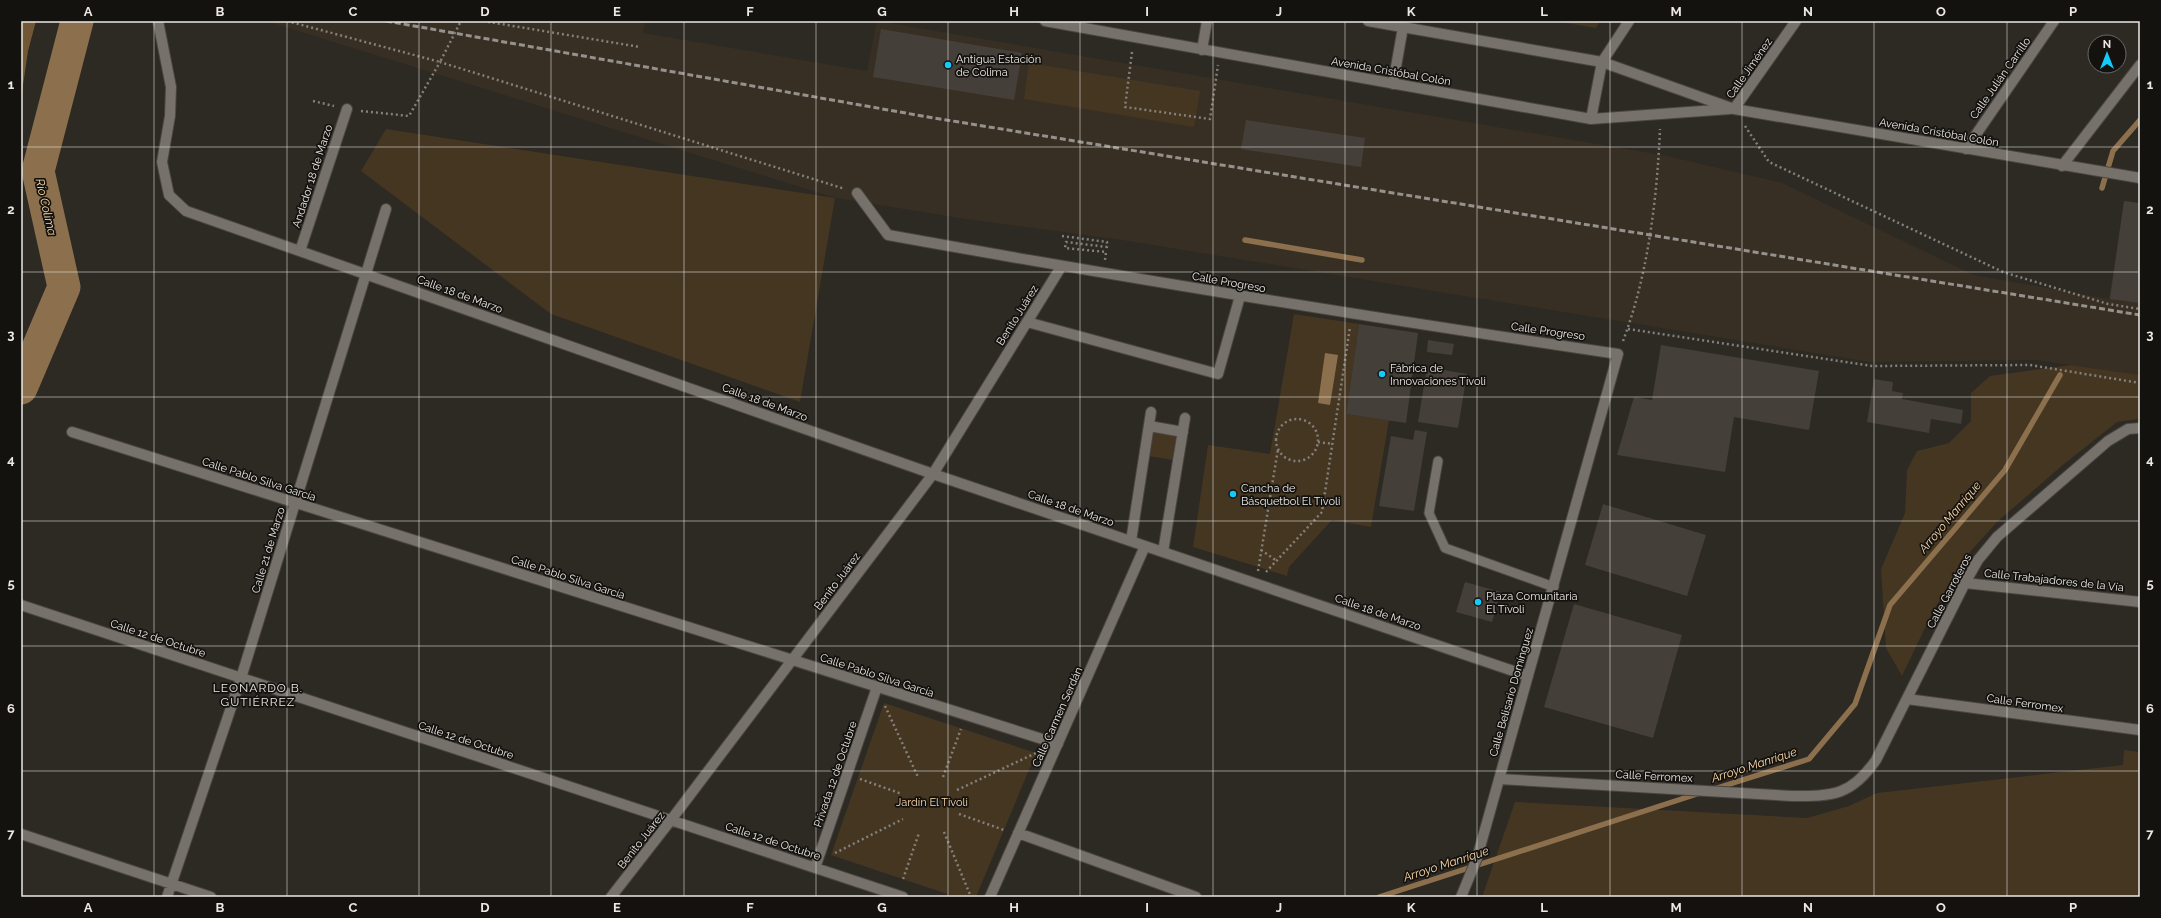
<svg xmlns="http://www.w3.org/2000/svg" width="2161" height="918" font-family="Raleway,sans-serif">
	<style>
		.built { fill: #382f24 }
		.green { fill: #453622 }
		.forest { fill: #715733 }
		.water { fill: #8c704d }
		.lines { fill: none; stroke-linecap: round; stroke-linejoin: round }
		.stream { stroke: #8c704d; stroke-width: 5.5 }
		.river { stroke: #8c704d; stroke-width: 33 }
		.building { fill: #443f39 }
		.lane-casing { stroke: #494540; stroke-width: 11 }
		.street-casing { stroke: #494540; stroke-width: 12 }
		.path { stroke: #84807b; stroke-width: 2.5; stroke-dasharray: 2 3; stroke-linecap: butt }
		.lane { stroke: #76716a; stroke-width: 9 }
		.street { stroke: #76716a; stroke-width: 10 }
		.rail { stroke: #95928d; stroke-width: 3; stroke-dasharray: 6 3; stroke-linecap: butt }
		.grid { fill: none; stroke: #ece9e5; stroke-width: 1; stroke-opacity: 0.55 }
		.poi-dot { fill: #13cafb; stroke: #14120f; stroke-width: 1.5 }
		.labels { text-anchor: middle; stroke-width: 3.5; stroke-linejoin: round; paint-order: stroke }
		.poi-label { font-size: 11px; fill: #ece9e5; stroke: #14120f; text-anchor: start }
		.street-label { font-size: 11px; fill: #ece9e5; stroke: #14120f }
		.park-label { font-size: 11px; fill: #ffdaab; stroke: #14120f }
		.water-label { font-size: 12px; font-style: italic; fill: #fcd8a9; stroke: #14120f }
		.neighbourhood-label { font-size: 12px; letter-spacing: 1px; fill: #ece9e5; stroke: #14120f }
		.neatline { fill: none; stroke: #ece9e5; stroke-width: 1.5 }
		.grid-label { font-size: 13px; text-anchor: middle; font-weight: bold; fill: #ece9e5 }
	</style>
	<rect width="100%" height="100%" fill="#2d2923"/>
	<path class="built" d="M266 21H645L643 33 867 71 877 21 1667 156 1782 183 1974 275 2109 299 2124 201 2140 203V375L2036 360 1870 362 1116 239 966 219 836 198Z"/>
	<path class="green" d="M1554 21H1600L1596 28Z
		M1029 63 1200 91 1194 127 1024 99Z
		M386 129 835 198 800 402 551 314 361 171Z
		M1294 314 1359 324 1346 414 1389 420 1371 527 1332 520 1289 567 1287 576 1193 547 1208 445 1270 454Z
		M2071 365 2140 375V419L2117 422 2064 464 1998 521 1968 554 1933 611 1902 676 1886 648 1881 569 1905 513 1907 470 1917 451 1949 443 1971 421V393L1990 376Z
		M1153 432 1176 436 1172 460 1149 456Z
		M884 703 1036 753 976 897H956L831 855Z
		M2124 750 2140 752V897H1482L1515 802 1807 818 1849 806 1877 793 2123 765Z"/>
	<path class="forest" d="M21 21H36L28 51 21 99Z"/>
	<path class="water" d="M1325 353 1338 355 1330 405 1318 403Z"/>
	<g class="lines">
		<path class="stream" d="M2102 188 2113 151 2140 120
			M1245 240 1362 260
			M1714 789 1809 759 1855 704 1890 605 2005 470 2060 375
			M1379 897 1700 793"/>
		<path class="river" d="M21 388 64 287 38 171 77 21"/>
	</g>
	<path class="building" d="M881 29 1022 53 1014 100 873 77Z
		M1246 120 1365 138 1361 167 1241 149Z
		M2124 201 2140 203V303L2110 299Z
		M1359 324 1418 333 1406 423 1346 414Z
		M1428 340 1454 344 1452 355 1427 352Z
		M1661 345 1819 371 1809 430 1734 417 1725 472 1617 455 1634 397 1652 400Z
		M1427 367 1467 374 1458 428 1418 422Z
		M1874 379 1893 382 1892 391 1903 393 1902 399 1963 410 1961 424 1931 419 1929 433 1867 422Z
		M1415 430 1427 432 1414 511 1379 506 1391 436 1413 440Z
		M1603 504 1706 535 1687 596 1585 565Z
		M1465 582 1501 592 1492 622 1456 612Z
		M1574 604 1682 635 1653 738 1544 707Z"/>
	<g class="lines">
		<defs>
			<path id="lane" d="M1438 461 1429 513 1445 548 1554 587"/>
			<path id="street" d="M158 21 171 87 170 116 162 162 169 195 186 211 933 474 1528 676
				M1045 21 1591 119 1730 109
				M1368 21 1602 62 1734 109 2140 178
				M1202 50 1207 21
				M1393 84 1403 27
				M1734 109 1796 21
				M1591 119 1602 62 1629 21
				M1966 149 2054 21
				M2062 166 2140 65
				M857 193 888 235C1131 279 1374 318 1618 354L1477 858 1461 897
				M300 251 347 109
				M1027 322 1218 374 1240 296
				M1149 426 1183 432
				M72 432 1058 744
				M1131 541 1151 412
				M1163 552 1185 418
				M1965 583 2140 602
				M21 605 903 897
				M1907 699 2140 730
				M1499 779 1792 796C1833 796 1851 796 1876 760L1965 583 1978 560 1997 537 2108 441 2128 429 2140 428
				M1018 833 1196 897
				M21 834 211 897
				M815 868 877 687
				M167 897 241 678 386 209
				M611 897 671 820 933 474 1061 267
				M990 897 1145 546"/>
		</defs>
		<use href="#lane" class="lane-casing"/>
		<use href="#street" class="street-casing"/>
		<path class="path" d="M287 21 440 62 461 21
			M483 21 640 47
			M1132 52 1125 107 1210 119 1218 65
			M313 101 334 106
			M361 111 409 116 440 62 845 189
			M1745 126 1769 162 2003 272 2108 304 2140 309
			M1062 236 1107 242V247L1066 242 1065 248 1106 252 1105 260
			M1628 329 1872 366 2030 365 2140 383
			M1623 341C1648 275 1657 199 1660 129
			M1276 440a21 21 0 1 1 42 0a21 21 0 1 1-42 0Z
			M1318 442 1333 444
			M1261 550 1277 561
			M1258 571 1278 449
			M1266 572 1322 512 1350 327
			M885 706 918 777
			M943 777 961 729
			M860 779 902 794
			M957 790 1036 753
			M959 814 1004 830
			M944 832 971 897
			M835 853 903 819
			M903 879 919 833"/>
		<use href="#lane" class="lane"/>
		<use href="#street" class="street"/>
		<path class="rail" d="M386 21 928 117 2140 315"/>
	</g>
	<path class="grid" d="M154 21V897M287 21V897M419 21V897M551 21V897M684 21V897M816 21V897M948 21V897M1080 21V897M1213 21V897M1345 21V897M1477 21V897M1610 21V897M1742 21V897M1874 21V897M2007 21V897M21 147H2140M21 272H2140M21 397H2140M21 521H2140M21 646H2140M21 771H2140"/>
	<g class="poi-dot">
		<circle cx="948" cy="65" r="4"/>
		<circle cx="1382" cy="374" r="4"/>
		<circle cx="1233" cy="494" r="4"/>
		<circle cx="1478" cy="602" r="4"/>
	</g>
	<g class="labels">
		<g class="poi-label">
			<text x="956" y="63">Antigua Estación<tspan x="956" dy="13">de Colima</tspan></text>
			<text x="1390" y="372">Fábrica de<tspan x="1390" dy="13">Innovaciones Tívoli</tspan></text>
			<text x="1241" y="492">Cancha de<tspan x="1241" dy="13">Básquetbol El Tívoli</tspan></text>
			<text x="1486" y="600">Plaza Comunitaria<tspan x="1486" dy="13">El Tívoli</tspan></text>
		</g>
		<g class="street-label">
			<text transform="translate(1749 68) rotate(-55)" y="4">Calle Jiménez</text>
			<text transform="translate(1391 71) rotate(10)" y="4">Avenida Cristóbal Colón</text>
			<text transform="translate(2000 78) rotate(-55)" y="4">Calle Julián Carrillo</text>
			<text transform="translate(1939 132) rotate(10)" y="4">Avenida Cristóbal Colón</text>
			<text transform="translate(312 176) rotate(-72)" y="4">Andador 18 de Marzo</text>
			<text transform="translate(1229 282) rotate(10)" y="4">Calle Progreso</text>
			<text transform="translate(460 294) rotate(20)" y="4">Calle 18 de Marzo</text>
			<text transform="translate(1017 315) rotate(-58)" y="4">Benito Juárez</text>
			<text transform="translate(1548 331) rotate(8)" y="4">Calle Progreso</text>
			<text transform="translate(765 402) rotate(20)" y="4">Calle 18 de Marzo</text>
			<text transform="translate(259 479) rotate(18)" y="4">Calle Pablo Silva García</text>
			<text transform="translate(1071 508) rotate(19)" y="4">Calle 18 de Marzo</text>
			<text transform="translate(268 550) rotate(-73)" y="4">Calle 21 de Marzo</text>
			<text transform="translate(568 577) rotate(18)" y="4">Calle Pablo Silva García</text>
			<text transform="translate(2054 580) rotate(6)" y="4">Calle Trabajadores de la Vía</text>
			<text transform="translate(837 581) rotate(-53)" y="4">Benito Juárez</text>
			<text transform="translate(1949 591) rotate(-62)" y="4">Calle Garroteros</text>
			<text transform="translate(1378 612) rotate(19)" y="4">Calle 18 de Marzo</text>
			<text transform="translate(158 638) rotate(18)" y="4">Calle 12 de Octubre</text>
			<text transform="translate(877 675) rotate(18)" y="4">Calle Pablo Silva García</text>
			<text transform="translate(1511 692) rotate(-74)" y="4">Calle Belisario Domínguez</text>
			<text transform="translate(2025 703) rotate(8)" y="4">Calle Ferromex</text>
			<text transform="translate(1057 717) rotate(-66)" y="4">Calle Carmen Serdán</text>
			<text transform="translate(466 740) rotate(18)" y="4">Calle 12 de Octubre</text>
			<text transform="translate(835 774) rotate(-71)" y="4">Privada 12 de Octubre</text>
			<text transform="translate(1654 776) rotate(3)" y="4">Calle Ferromex</text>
			<text transform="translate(641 840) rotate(-52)" y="4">Benito Juárez</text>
			<text transform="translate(773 841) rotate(18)" y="4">Calle 12 de Octubre</text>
		</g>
		<g class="park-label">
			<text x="932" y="806">Jardín El Tivoli</text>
		</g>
		<g class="water-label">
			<text transform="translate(46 207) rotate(77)" y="4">Río Colima</text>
			<text transform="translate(1950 517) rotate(-50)" y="4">Arroyo Manrique</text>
			<text transform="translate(1754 765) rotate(-18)" y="4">Arroyo Manrique</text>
			<text transform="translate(1446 864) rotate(-18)" y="4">Arroyo Manrique</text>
		</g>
		<g class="neighbourhood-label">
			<text x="258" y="692">LEONARDO B.<tspan x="258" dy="14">GUTIÉRREZ</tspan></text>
		</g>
	</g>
	<rect width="2161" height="918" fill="none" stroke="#14120f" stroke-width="44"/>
	<g transform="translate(2107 54)"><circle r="19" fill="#14120f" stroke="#6a6865"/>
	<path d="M0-3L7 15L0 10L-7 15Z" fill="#13cafb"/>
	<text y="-6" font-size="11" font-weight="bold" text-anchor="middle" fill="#ece9e5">N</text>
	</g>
	<rect x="22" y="22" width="2117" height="874" class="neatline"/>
	<g class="grid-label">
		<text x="88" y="16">A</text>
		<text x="220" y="16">B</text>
		<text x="353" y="16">C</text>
		<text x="485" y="16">D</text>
		<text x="617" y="16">E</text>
		<text x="750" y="16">F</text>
		<text x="882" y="16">G</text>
		<text x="1014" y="16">H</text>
		<text x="1147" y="16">I</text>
		<text x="1279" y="16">J</text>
		<text x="1411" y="16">K</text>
		<text x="1544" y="16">L</text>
		<text x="1676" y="16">M</text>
		<text x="1808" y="16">N</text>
		<text x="1941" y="16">O</text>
		<text x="2073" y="16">P</text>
		<text x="11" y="89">1</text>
		<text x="2150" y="89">1</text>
		<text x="11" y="214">2</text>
		<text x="2150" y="214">2</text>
		<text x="11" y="339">3</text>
		<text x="2150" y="339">3</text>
		<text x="11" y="464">4</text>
		<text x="2150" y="464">4</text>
		<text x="11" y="588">5</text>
		<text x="2150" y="588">5</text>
		<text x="11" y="713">6</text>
		<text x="2150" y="713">6</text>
		<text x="11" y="838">7</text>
		<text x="2150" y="838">7</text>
		<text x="88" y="912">A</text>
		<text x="220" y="912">B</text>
		<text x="353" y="912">C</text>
		<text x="485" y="912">D</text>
		<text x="617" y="912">E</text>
		<text x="750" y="912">F</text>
		<text x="882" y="912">G</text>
		<text x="1014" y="912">H</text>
		<text x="1147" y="912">I</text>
		<text x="1279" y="912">J</text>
		<text x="1411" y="912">K</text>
		<text x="1544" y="912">L</text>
		<text x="1676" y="912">M</text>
		<text x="1808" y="912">N</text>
		<text x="1941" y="912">O</text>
		<text x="2073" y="912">P</text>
	</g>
</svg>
